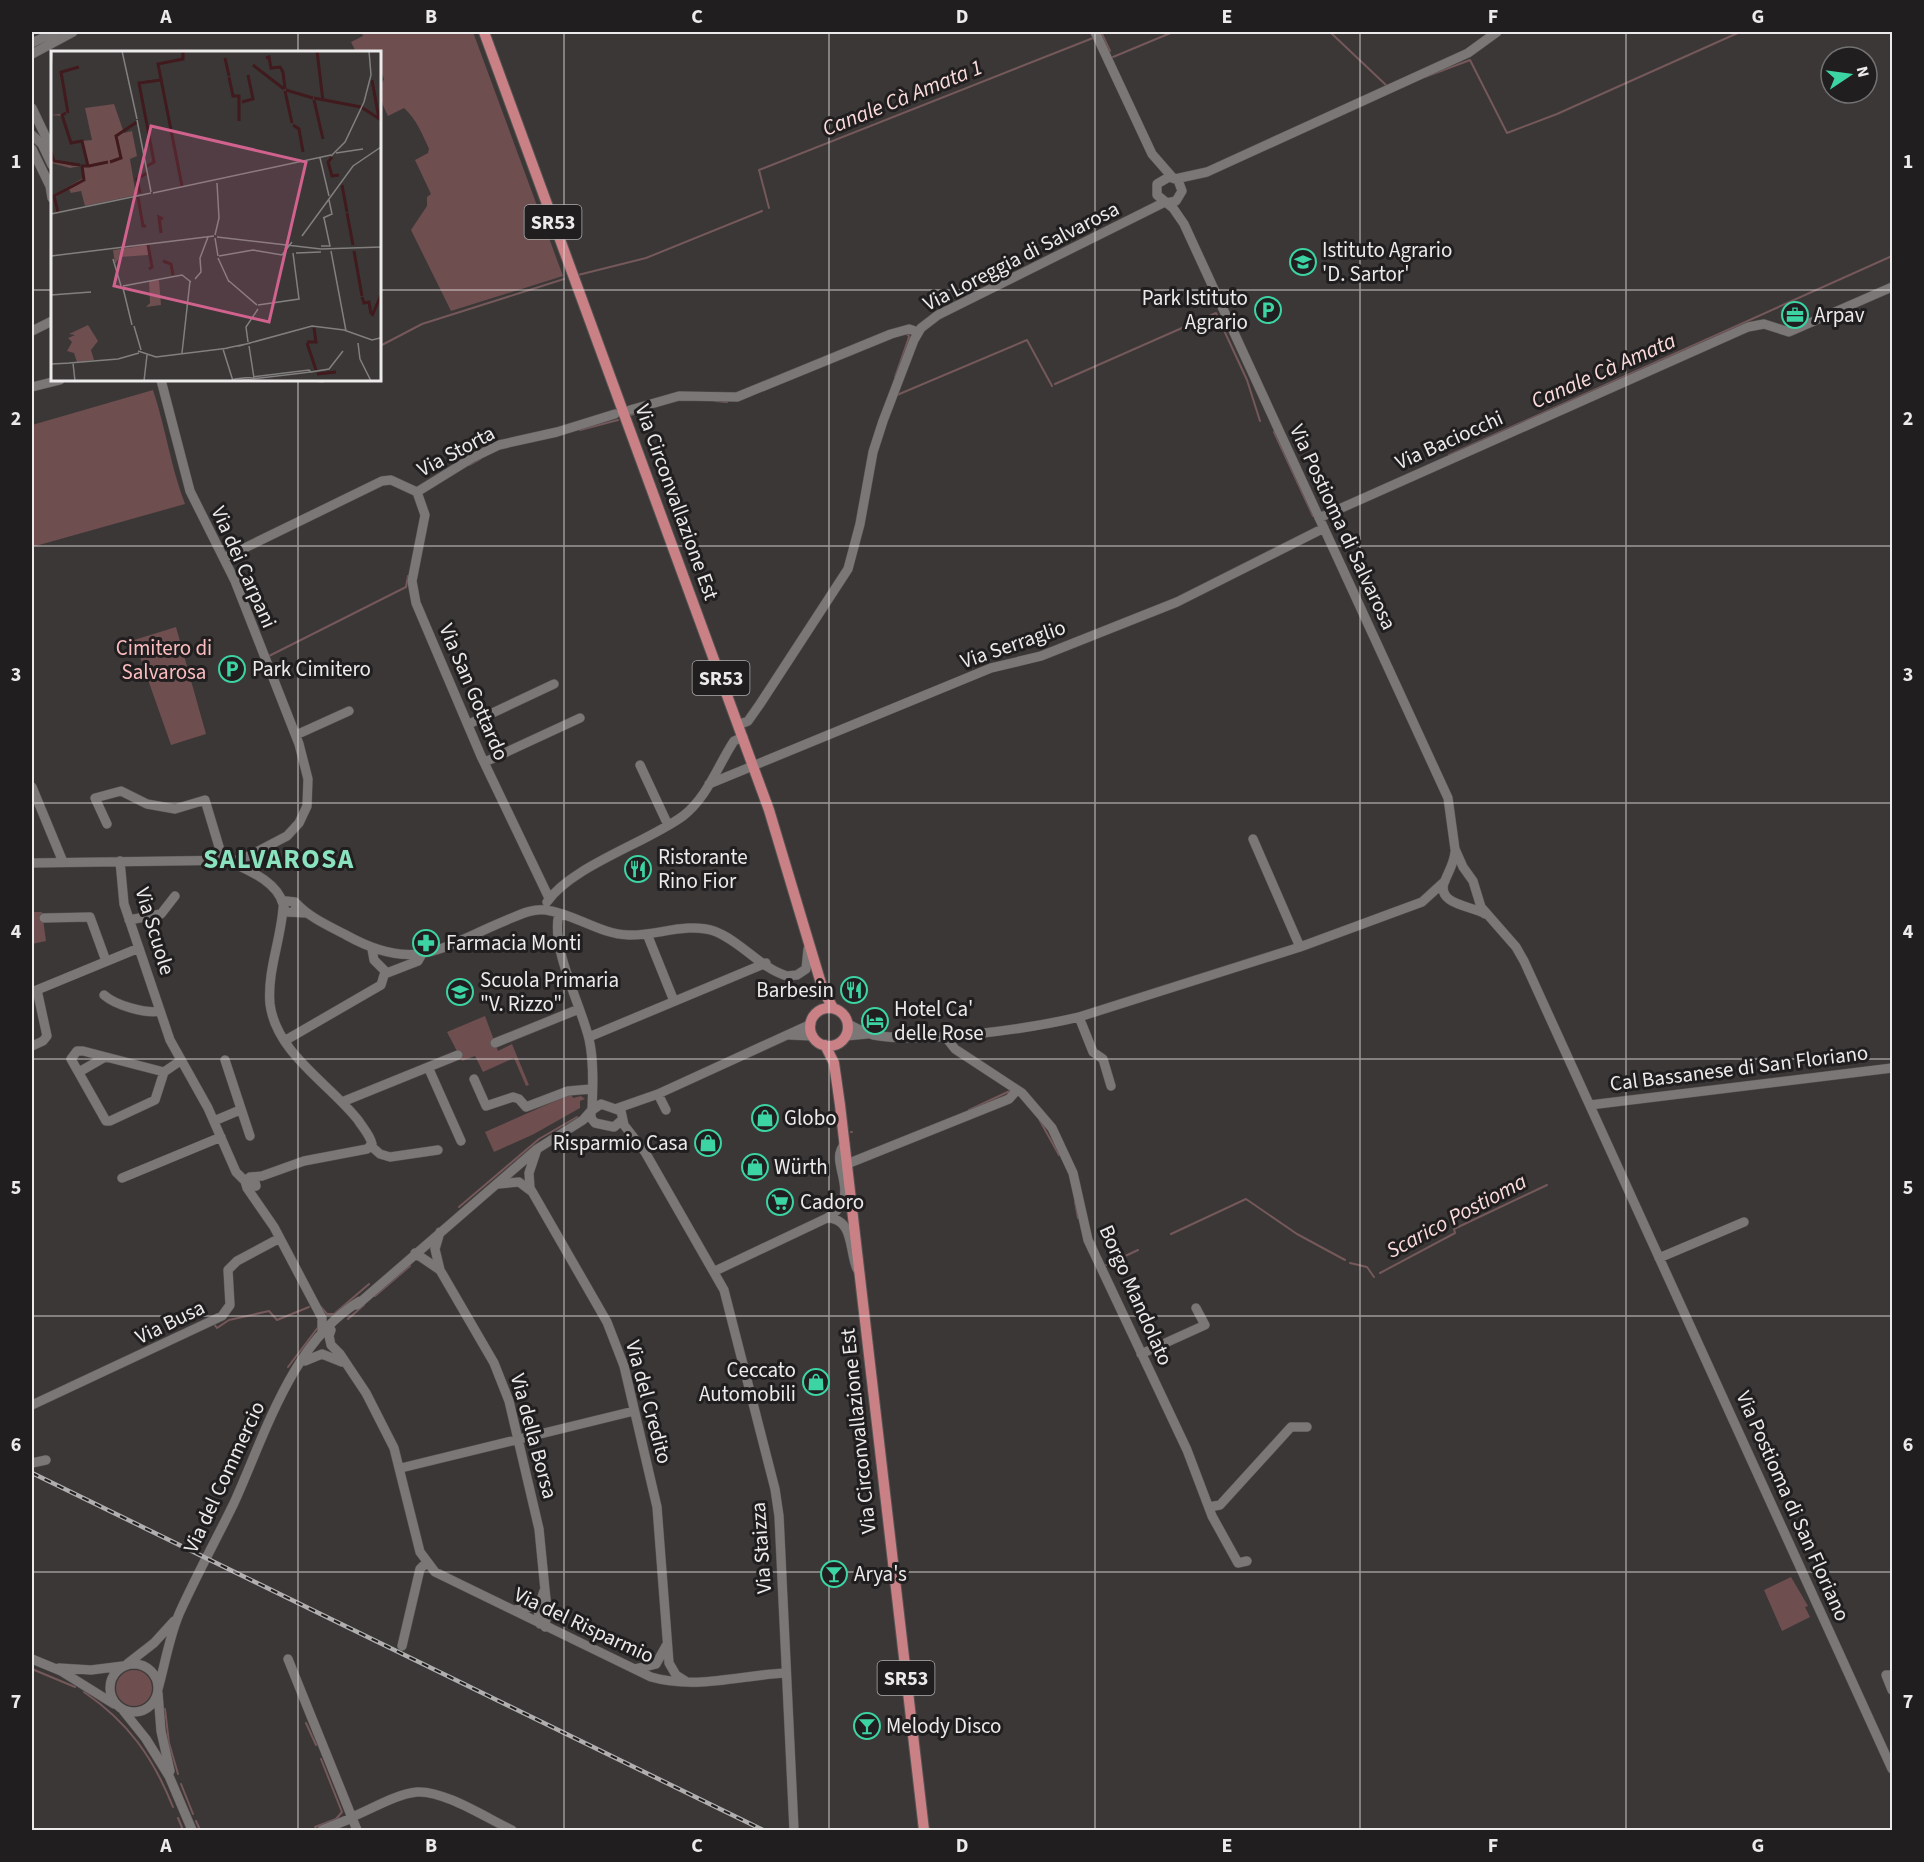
<svg xmlns="http://www.w3.org/2000/svg" width="1924" height="1862" font-family="'Source Sans 3',sans-serif">
	<style>
		.green { fill: #6e4e4f }
		.lines { fill: none; stroke-linecap: round; stroke-linejoin: round }
		.stream { stroke: #74585a; stroke-width: 2 }
		.minor-casing { stroke: #575353; stroke-width: 10 }
		.major-casing { stroke: #575353; stroke-width: 12 }
		.minor { stroke: #7c7777; stroke-width: 9 }
		.major { stroke: #c98186; stroke-width: 10 }
		.rail-casing { stroke: #b0aeae; stroke-width: 4.5 }
		.rail { stroke: #201e1f; stroke-width: 2; stroke-dasharray: 7; stroke-linecap: butt }
		.grid { fill: none; stroke: #eceaea; stroke-width: 1.5; stroke-opacity: 0.55 }
		.labels { text-anchor: middle; stroke-width: 6; stroke-linejoin: round; paint-order: stroke }
		.shield { fill: #201e1f; stroke: #afadad; stroke-width: 1.5 }
		.shield-label { font-size: 20px; font-weight: bold; fill: #eceaea }
		.poi-label { font-size: 21px; fill: #eceaea; stroke: #201e1f; text-anchor: start }
		.street-label { font-size: 21px; fill: #eceaea; stroke: #201e1f }
		.park-label { font-size: 21px; fill: #fbbdbf; stroke: #201e1f }
		.water-label { font-size: 22px; font-style: italic; fill: #fbdbdb; stroke: #201e1f }
		.district-label { font-size: 27px; font-weight: bold; letter-spacing: 1.5px; fill: #8ae2bf; stroke: #201e1f }
		.inset-river { fill: none; stroke: #401a1d; stroke-width: 3 }
		.inset-road { fill: none; stroke: #827f7f; stroke-width: 1.5 }
		.view { fill: #d1628d; fill-opacity: 0.15; stroke: #d1628d; stroke-width: 3 }
		.inset-edge { fill: none; stroke: #eceaea; stroke-width: 3 }
		.neatline { fill: none; stroke: #eceaea; stroke-width: 2 }
		.grid-label { font-size: 20px; text-anchor: middle; font-weight: bold; fill: #eceaea }
	</style>
	<rect width="100%" height="100%" fill="#3b3737"/>
	<path class="green" d="M361 32H473L563 276 451 311 411 230 427 206V197L431 194 415 160 428 153 429 149C422 133 416 119 404 108L388 116C380 100 378 91 384 79L380 69V52H356L351 42 363 36Z
		M153 390C166 429 171 468 185 504L32 547V425Z
		M176 627 206 734 171 745 134 640Z
		M32 912H42L46 941 32 944Z
		M485 1016 498 1051 512 1044 529 1085 526 1086 514 1058 483 1072 475 1056 462 1061 447 1032Z
		M571 1094 573 1098 581 1096 585 1099 580 1101V1108L534 1134 494 1152 485 1132Z
		M1791 1577 1808 1606 1805 1607 1810 1617 1782 1631 1764 1590Z
		M116 1688a18 18 0 1 1 36 0a18 18 0 1 1-36 0Z"/>
	<g class="lines">
		<path class="stream" d="M1330 32 1387 86
			M1102 34 1110 51
			M1113 57 1173 32
			M1425 77 1470 60 1507 133 1557 114 1740 32
			M769 208 759 170 1093 38
			M578 275 646 258 762 211
			M380 346 422 324 564 279
			M895 377 908 340 909 336 905 333
			M312 380 322 382 326 380
			M1055 384 1216 313 1247 380 1260 421
			M897 395 1027 340 1052 386
			M715 401 727 402
			M631 415 642 411
			M580 430 618 420
			M1274 432 1313 516
			M1449 455 1892 256
			M469 465 480 459
			M269 656 406 587 408 576
			M969 1110 1012 1090
			M1039 1119 1059 1155
			M851 1132H852
			M1075 1202 1078 1218
			M459 1207 539 1139 577 1117
			M1171 1234 1246 1199 1297 1234 1345 1260
			M1094 1242 1097 1250
			M1350 1263 1367 1267 1374 1277
			M1104 1266 1138 1250
			M1380 1273 1455 1233 1454 1229 1547 1185
			M375 1296 410 1266
			M321 1307 327 1314H334L369 1284
			M348 1319 364 1305
			M214 1324 217 1328 229 1320 269 1311 277 1320 309 1307
			M288 1367 319 1326
			M32 1669 75 1687
			M84 1692C128 1722 153 1757 173 1807
			M165 1709 169 1743 178 1774
			M306 1723 316 1745
			M181 1784 193 1814
			M178 1818 183 1830
			M196 1821 200 1830
			M315 1827 336 1819 342 1812 321 1759"/>
		<defs>
			<path id="minor" d="M1095 32 1152 154 1173 178
				M32 43 55 32
				M32 54 73 32
				M32 108 52 150
				M32 135 42 144 52 165
				M32 149 50 186 52 198
				M1175 179 1207 172 1468 53 1497 32
				M1167 203 1176 201 1182 191 1178 180 1169 177 1157 184V195L1173 208 1184 224 1448 798 1455 849 1463 867 1473 881 1481 907 1516 947 1524 961 1892 1769
				M32 331 52 321
				M32 387 60 380
				M630 410 679 396 737 397 891 334 909 329 918 332
				M417 492 425 515 412 581 416 603 481 756 549 898
				M1319 518 1748 327 1764 324 1789 332 1892 287
				M224 558 382 481 391 480 417 492 472 458 499 445 557 432 615 414
				M469 724 554 684
				M738 725 748 721 760 704 848 569 860 524 873 452 883 421 914 340 921 328 938 315 1165 202
				M296 735 349 711
				M485 762 580 718
				M640 765 668 825
				M709 784 991 668 1041 656 1177 602 1324 528
				M32 787 63 862
				M107 824 95 798 121 791 147 804 175 809 205 800 223 860
				M1253 839 1300 947
				M1455 852C1454 864 1448 872 1444 883 1437 905 1473 906 1485 914
				M120 861 124 904 170 1040 208 1108 236 1172 245 1181
				M231 862C250 871 277 882 283 904
				M32 863 241 860 287 836 299 823 307 806 308 779 299 744 235 581 190 491 161 380
				M547 902C572 866 646 843 683 816 707 798 718 765 734 741L743 737
				M296 903C310 918 329 926 346 935 416 974 441 947 507 920 519 915 533 908 546 910 575 914 599 934 629 935 656 936 687 922 714 931 741 941 760 968 787 976L797 975 806 969 808 949
				M294 912 296 907 295 902 286 901 283 908 287 912 306 913
				M559 914C550 947 581 1005 589 1039 594 1060 593 1087 592 1109
				M44 918 90 917 106 961
				M129 920 161 914 175 896
				M647 934 674 1001
				M372 949 374 960 387 973 418 961 422 954
				M32 992 139 948
				M104 995C115 1005 145 1014 160 1011
				M1079 1017 1093 1052 1103 1059 1111 1086
				M848 1024C856 1028 865 1033 873 1035 924 1044 1028 1029 1079 1017L1300 947 1422 902 1445 881
				M789 1035 813 1036
				M944 1035 955 1049 1022 1093 1052 1128 1073 1173 1088 1240 1187 1450 1212 1516 1238 1563 1247 1561
				M846 1036 867 1034
				M589 1037 766 963
				M286 1040 381 985 385 972
				M495 1043 579 1009
				M32 1046 43 1041 47 1036 37 990
				M225 1060 250 1136
				M428 1067 461 1141
				M79 1072 105 1057
				M164 1072 83 1051H77L71 1059 106 1121H110L155 1100 164 1072 180 1061
				M474 1079 486 1106 513 1097 519 1099 526 1107 568 1091 591 1089
				M658 1094 666 1110
				M342 1102 458 1055
				M1590 1105 1892 1068
				M618 1108 658 1094 811 1024
				M622 1120 614 1127 595 1123 591 1118V1111L601 1104 621 1111 624 1125 645 1152 724 1290 775 1489 779 1516 794 1830
				M214 1121 240 1110
				M371 1146 380 1154 390 1157 438 1150
				M537 1149 529 1173 530 1188 607 1322 624 1366 657 1507 669 1663 676 1675 687 1682
				M847 1164 1009 1099 1017 1090
				M254 1177 256 1186 247 1188 245 1181 250 1177 262 1176 304 1161 367 1149 372 1144C370 1135 363 1128 358 1120 330 1084 276 1053 270 1004 267 972 281 939 283 908
				M122 1178 221 1137
				M498 1184 519 1182 531 1191
				M247 1188 274 1227 322 1318V1332
				M827 1218C854 1218 849 1251 857 1269
				M440 1232 435 1249 440 1270 494 1363 509 1401 539 1529 547 1610 545 1627
				M415 1253 440 1270
				M1659 1258 1744 1222
				M715 1271 827 1218C866 1194 826 1163 845 1144
				M357 1305 537 1149 583 1120 590 1112
				M331 1330 329 1336 331 1345 340 1354 366 1393 394 1448 420 1552 435 1572 651 1677C696 1690 741 1675 786 1673
				M1141 1354 1205 1325 1196 1308
				M305 1361 322 1354 342 1362
				M32 1405 222 1316 230 1305 228 1270 237 1261 280 1238
				M32 1463 46 1460
				M401 1468 634 1411
				M1209 1507 1220 1505 1291 1427H1307
				M514 1610 528 1608 541 1599
				M540 1624 538 1609 544 1591
				M402 1646 420 1569 426 1563
				M32 1659 61 1671 114 1704
				M288 1659 357 1830
				M110 1688a24 24 0 1 1 48 0a24 24 0 1 1-48 0Z
				M127 1664 154 1643 174 1621
				M59 1668 91 1670 123 1666
				M635 1669 656 1664 666 1646
				M1892 1675H1886L1892 1690
				M158 1689C165 1664 169 1638 179 1614 196 1576 216 1540 234 1503 265 1435 292 1341 360 1301
				M158 1693 161 1731 170 1771
				M122 1709 146 1739 169 1776 192 1830
				M352 1817C372 1809 396 1794 417 1792 444 1790 488 1819 512 1830
				M322 1830 352 1818"/>
			<path id="major" d="M484 32 769 810 823 990 833 1008
				M810 1027a19 19 0 1 1 38 0a19 19 0 1 1-38 0Z
				M825 1045 834 1063 840 1105 924 1830"/>
		</defs>
		<use href="#minor" class="minor-casing"/>
		<use href="#major" class="major-casing"/>
		<use href="#minor" class="minor"/>
		<use href="#major" class="major"/>
		<defs>
			<path id="rail" d="M32 1473 763 1830"/>
		</defs>
		<use href="#rail" class="rail-casing"/>
		<use href="#rail" class="rail"/>
	</g>
	<path class="grid" d="M298 32V52M564 32V1830M829 32V1830M1095 32V1830M1360 32V1830M1626 32V1830M32 290H52M380 290H1892M298 380V1830M32 546H1892M32 803H1892M32 1059H1892M32 1316H1892M32 1572H1892"/>
	<defs>
		<symbol id="school-ring" viewBox="-11 -11 22 22"><circle r="9.5" fill="#201e1f" stroke="#3dd4a3" stroke-width="1.5"/><path d="M0-5L7-2L0 1L-7-2ZM-4 1L0 2.5L4 1V4Q0 6-4 4Z" fill="#3dd4a3"/></symbol>
		<symbol id="parking-ring" viewBox="-11 -11 22 22"><circle r="9.5" fill="#201e1f" stroke="#3dd4a3" stroke-width="1.5"/><path d="M-3.5-5.5H1a3.5 3.5 0 0 1 0 7H-1V5.5H-3.5ZM-1-3.4V-.6H.8a1.4 1.4 0 0 0 0-2.8Z" fill="#3dd4a3"/></symbol>
		<symbol id="office-ring" viewBox="-11 -11 22 22"><circle r="9.5" fill="#201e1f" stroke="#3dd4a3" stroke-width="1.5"/><path d="M-6-3h4V-5.5h4V-3h4V5H-6ZM-1-4.5V-3h2v-1.5ZM-6 0V1H6V0Z" fill="#3dd4a3"/></symbol>
		<symbol id="restaurant-ring" viewBox="-11 -11 22 22"><circle r="9.5" fill="#201e1f" stroke="#3dd4a3" stroke-width="1.5"/><path d="M-5-6h1v4h1v-4h1v4h1v-4h1v5L-1.5 .5V6h-2V.5L-5-1ZM5-6V6H3V1.5H1.5Q1.5-4 5-6Z" fill="#3dd4a3"/></symbol>
		<symbol id="pharmacy-ring" viewBox="-11 -11 22 22"><circle r="9.5" fill="#201e1f" stroke="#3dd4a3" stroke-width="1.5"/><path d="M-2-6h4v4h4v4h-4v4h-4v-4h-4v-4h4Z" fill="#3dd4a3"/></symbol>
		<symbol id="hotel-ring" viewBox="-11 -11 22 22"><circle r="9.5" fill="#201e1f" stroke="#3dd4a3" stroke-width="1.5"/><path d="M-6-4.5h1.5V1H6V5H4.5V3h-9V5H-6ZM-4 0a1.8 1.8 0 1 1 3.6 0ZM.5 0V-2.5h3Q6-2.5 6 0Z" fill="#3dd4a3"/></symbol>
		<symbol id="shop-ring" viewBox="-11 -11 22 22"><circle r="9.5" fill="#201e1f" stroke="#3dd4a3" stroke-width="1.5"/><path d="M-5-2.5h2.3a2.7 3.5 0 0 1 5.4 0H5L5.5 6h-11ZM-1.5-2.5h3a1.5 2.3 0 0 0-3 0Z" fill="#3dd4a3"/></symbol>
		<symbol id="supermarket-ring" viewBox="-11 -11 22 22"><circle r="9.5" fill="#201e1f" stroke="#3dd4a3" stroke-width="1.5"/><path d="M-6-5.5h2.5l.6 2H6L4.5 2H-2.5L-4.4-4H-6ZM-1.5 3.2a1.3 1.3 0 1 0 .1 0ZM3 3.2a1.3 1.3 0 1 0 .1 0Z" fill="#3dd4a3"/></symbol>
		<symbol id="bar-ring" viewBox="-11 -11 22 22"><circle r="9.5" fill="#201e1f" stroke="#3dd4a3" stroke-width="1.5"/><path d="M-6-5H6L.8 .8V4.5H3.5V6h-7V4.5H-.8V.8Z" fill="#3dd4a3"/></symbol>
	</defs>
	<g fill-rule="evenodd">
		<use href="#school-ring" x="1288" y="247" width="30" height="30"/>
		<use href="#parking-ring" x="1253" y="295" width="30" height="30"/>
		<use href="#office-ring" x="1780" y="300" width="30" height="30"/>
		<use href="#parking-ring" x="217" y="654" width="30" height="30"/>
		<use href="#restaurant-ring" x="623" y="854" width="30" height="30"/>
		<use href="#pharmacy-ring" x="411" y="928" width="30" height="30"/>
		<use href="#restaurant-ring" x="839" y="975" width="30" height="30"/>
		<use href="#school-ring" x="445" y="977" width="30" height="30"/>
		<use href="#hotel-ring" x="860" y="1006" width="30" height="30"/>
		<use href="#shop-ring" x="750" y="1103" width="30" height="30"/>
		<use href="#shop-ring" x="693" y="1128" width="30" height="30"/>
		<use href="#shop-ring" x="740" y="1152" width="30" height="30"/>
		<use href="#supermarket-ring" x="765" y="1187" width="30" height="30"/>
		<use href="#shop-ring" x="801" y="1367" width="30" height="30"/>
		<use href="#bar-ring" x="819" y="1559" width="30" height="30"/>
		<use href="#bar-ring" x="852" y="1711" width="30" height="30"/>
	</g>
	<g class="labels">
		<g class="shield">
			<rect x="524.5" y="205" width="57" height="34" rx="4.5"/>
			<rect x="692.5" y="661" width="57" height="34" rx="4.5"/>
			<rect x="877.5" y="1661" width="57" height="34" rx="4.5"/>
		</g>
		<g class="shield-label">
			<text x="553" y="229">SR53</text>
			<text x="721" y="685">SR53</text>
			<text x="906" y="1685">SR53</text>
		</g>
		<g class="poi-label">
			<text x="1322" y="257">Istituto Agrario<tspan x="1322" dy="24">'D. Sartor'</tspan></text>
			<text x="1248" y="305" text-anchor="end">Park Istituto<tspan x="1248" dy="24">Agrario</tspan></text>
			<text x="1814" y="322">Arpav</text>
			<text x="252" y="676">Park Cimitero</text>
			<text x="658" y="864">Ristorante<tspan x="658" dy="24">Rino Fior</tspan></text>
			<text x="446" y="950">Farmacia Monti</text>
			<text x="480" y="987">Scuola Primaria<tspan x="480" dy="24">"V. Rizzo"</tspan></text>
			<text x="834" y="997" text-anchor="end">Barbesin</text>
			<text x="894" y="1016">Hotel Ca'<tspan x="894" dy="24">delle Rose</tspan></text>
			<text x="784" y="1125">Globo</text>
			<text x="688" y="1150" text-anchor="end">Risparmio Casa</text>
			<text x="774" y="1174">Würth</text>
			<text x="800" y="1209">Cadoro</text>
			<text x="796" y="1377" text-anchor="end">Ceccato<tspan x="796" dy="24">Automobili</tspan></text>
			<text x="854" y="1581">Arya's</text>
			<text x="886" y="1733">Melody Disco</text>
		</g>
		<g class="street-label">
			<text transform="translate(1021 256) rotate(-27)" y="7">Via Loreggia di Salvarosa</text>
			<text transform="translate(1449 440) rotate(-24)" y="7">Via Baciocchi</text>
			<text transform="translate(456 451) rotate(-28)" y="7">Via Storta</text>
			<text transform="translate(677 502) rotate(70)" y="7">Via Circonvallazione Est</text>
			<text transform="translate(1343 527) rotate(65)" y="7">Via Postioma di Salvarosa</text>
			<text transform="translate(244 567) rotate(66)" y="7">Via dei Carpani</text>
			<text transform="translate(1013 644) rotate(-19)" y="7">Via Serraglio</text>
			<text transform="translate(474 692) rotate(67)" y="7">Via San Gottardo</text>
			<text transform="translate(155 931) rotate(73)" y="7">Via Scuole</text>
			<text transform="translate(1739 1068) rotate(-7)" y="7">Cal Bassanese di San Floriano</text>
			<text transform="translate(1136 1295) rotate(66)" y="7">Borgo Mandolato</text>
			<text transform="translate(170 1322) rotate(-26)" y="7">Via Busa</text>
			<text transform="translate(649 1402) rotate(75)" y="7">Via del Credito</text>
			<text transform="translate(858 1431) rotate(-96)" y="7">Via Circonvallazione Est</text>
			<text transform="translate(534 1436) rotate(75)" y="7">Via della Borsa</text>
			<text transform="translate(224 1477) rotate(-65)" y="7">Via del Commercio</text>
			<text transform="translate(1793 1506) rotate(66)" y="7">Via Postioma di San Floriano</text>
			<text transform="translate(761 1548) rotate(-94)" y="7">Via Staizza</text>
			<text transform="translate(584 1625) rotate(25)" y="7">Via del Risparmio</text>
		</g>
		<g class="park-label">
			<text x="164" y="655">Cimitero di<tspan x="164" dy="24">Salvarosa</tspan></text>
		</g>
		<g class="water-label">
			<text transform="translate(902 97) rotate(-22)" y="8">Canale Cà Amata 1</text>
			<text transform="translate(1603 370) rotate(-24)" y="8">Canale Cà Amata</text>
			<text transform="translate(1456 1215) rotate(-28)" y="8">Scarico Postioma</text>
		</g>
		<g class="district-label">
			<text x="279" y="868">SALVAROSA</text>
		</g>
	</g>
	<g transform="translate(51 51)">
		<rect width="330" height="330" fill="#3b3737"/>
		<path d="M63 53 73 82 81 80 86 105 79 108 85 144 34 155 30 140 20 142 18 138 3 147V144L32 127 30 115 19 117 1 112 0 96 4 110 22 115 36 114 31 91 19 92 11 65 0 64 16 62 12 65 20 91 41 89 34 57ZM97 194V204L69 206 64 213 62 199ZM108 229 110 254 95 256 99 252 98 230ZM37 274 47 290 40 299 43 309 26 311 23 302 16 300 21 291 17 287 24 284 18 283Z" fill="#6e4e4f"/>
		<path class="inset-river" d="M266 0 272 50M174 7 178 25M215 7 218 6 220 17 229 16 232 21 234 38M202 14 233 38M178 26 182 45H188V70M321 29 328 68M235 39 262 47M234 40 241 72M263 47 310 56 330 69M263 49 272 88M191 51 202 48 197 24M17 62 10 21 28 16M242 74 248 78 252 101M0 101 3 110 29 114M281 106 277 111 281 125 288 124M59 111 70 107 65 85 86 71M38 115 57 111M96 115 103 111 88 32 110 29M291 134 296 161M131 135 107 13 132 8V0M89 142 86 128 96 122M87 146 92 175H95M7 161 3 145 33 129 31 115H37L31 90 20 92 11 64 15 62M296 162 302 194M110 182 108 166 112 168M97 194 101 216 98 218M303 200 311 245M112 210 120 213 122 224M311 246 313 252 318 251 320 263M321 265 330 244M256 291H265L263 277M256 292 265 319M266 323 285 321"/>
		<path class="inset-road" d="M71 0 86 68M0 19 1 0M86 69 100 141M285 102 312 98M280 105 294 91 313 51 320 24 318 0M269 107 278 145M102 142 280 104M0 163 100 142M272 167 281 163 278 149M164 184 168 167 166 132M251 185 302 115 330 96M166 186 270 198 330 196M164 187 167 205M270 195H279L273 167M280 200 295 280M245 202 270 201M0 205 163 185M168 205 202 199 231 204 241 191M167 207 178 231M62 208 70 235M144 228 150 221 149 207 157 186M178 230 206 254M72 235 131 224 140 231M72 237 81 274M0 244 40 241M207 254 248 248 242 202M83 275 90 299M197 291 195 276 207 258M307 292 309 308 320 330M188 295 261 275 293 279 321 289 329 287M198 295 203 327M176 297 200 292M172 298 182 330M87 300 105 306 178 297M131 302 139 230M18 312 67 308 88 302M22 312 24 330M0 313 20 312M260 321 278 318 292 300M182 329 184 328 258 319 260 321 183 330M93 330 96 304"/>
		<path class="view" d="M100 75 255 111 218 271 63 235Z"/>
		<rect width="330" height="330" class="inset-edge"/>
	</g>
	<rect width="1924" height="1862" fill="none" stroke="#201e1f" stroke-width="66"/>
	<g transform="translate(1849 75) rotate(77)"><circle r="28" fill="#201e1f" stroke="#727070" stroke-width="1.5"/>
	<path d="M0-4.5L10 22L0 15L-10 22Z" fill="#3dd4a3"/>
	<text y="-9" font-size="16" font-weight="bold" text-anchor="middle" fill="#eceaea">N</text>
	</g>
	<rect x="33" y="33" width="1858" height="1796" class="neatline"/>
	<g class="grid-label">
		<text x="166" y="23">A</text>
		<text x="431" y="23">B</text>
		<text x="697" y="23">C</text>
		<text x="962" y="23">D</text>
		<text x="1227" y="23">E</text>
		<text x="1493" y="23">F</text>
		<text x="1758" y="23">G</text>
		<text x="16" y="168">1</text>
		<text x="1908" y="168">1</text>
		<text x="16" y="425">2</text>
		<text x="1908" y="425">2</text>
		<text x="16" y="681">3</text>
		<text x="1908" y="681">3</text>
		<text x="16" y="938">4</text>
		<text x="1908" y="938">4</text>
		<text x="16" y="1194">5</text>
		<text x="1908" y="1194">5</text>
		<text x="16" y="1451">6</text>
		<text x="1908" y="1451">6</text>
		<text x="16" y="1708">7</text>
		<text x="1908" y="1708">7</text>
		<text x="166" y="1852">A</text>
		<text x="431" y="1852">B</text>
		<text x="697" y="1852">C</text>
		<text x="962" y="1852">D</text>
		<text x="1227" y="1852">E</text>
		<text x="1493" y="1852">F</text>
		<text x="1758" y="1852">G</text>
	</g>
</svg>
